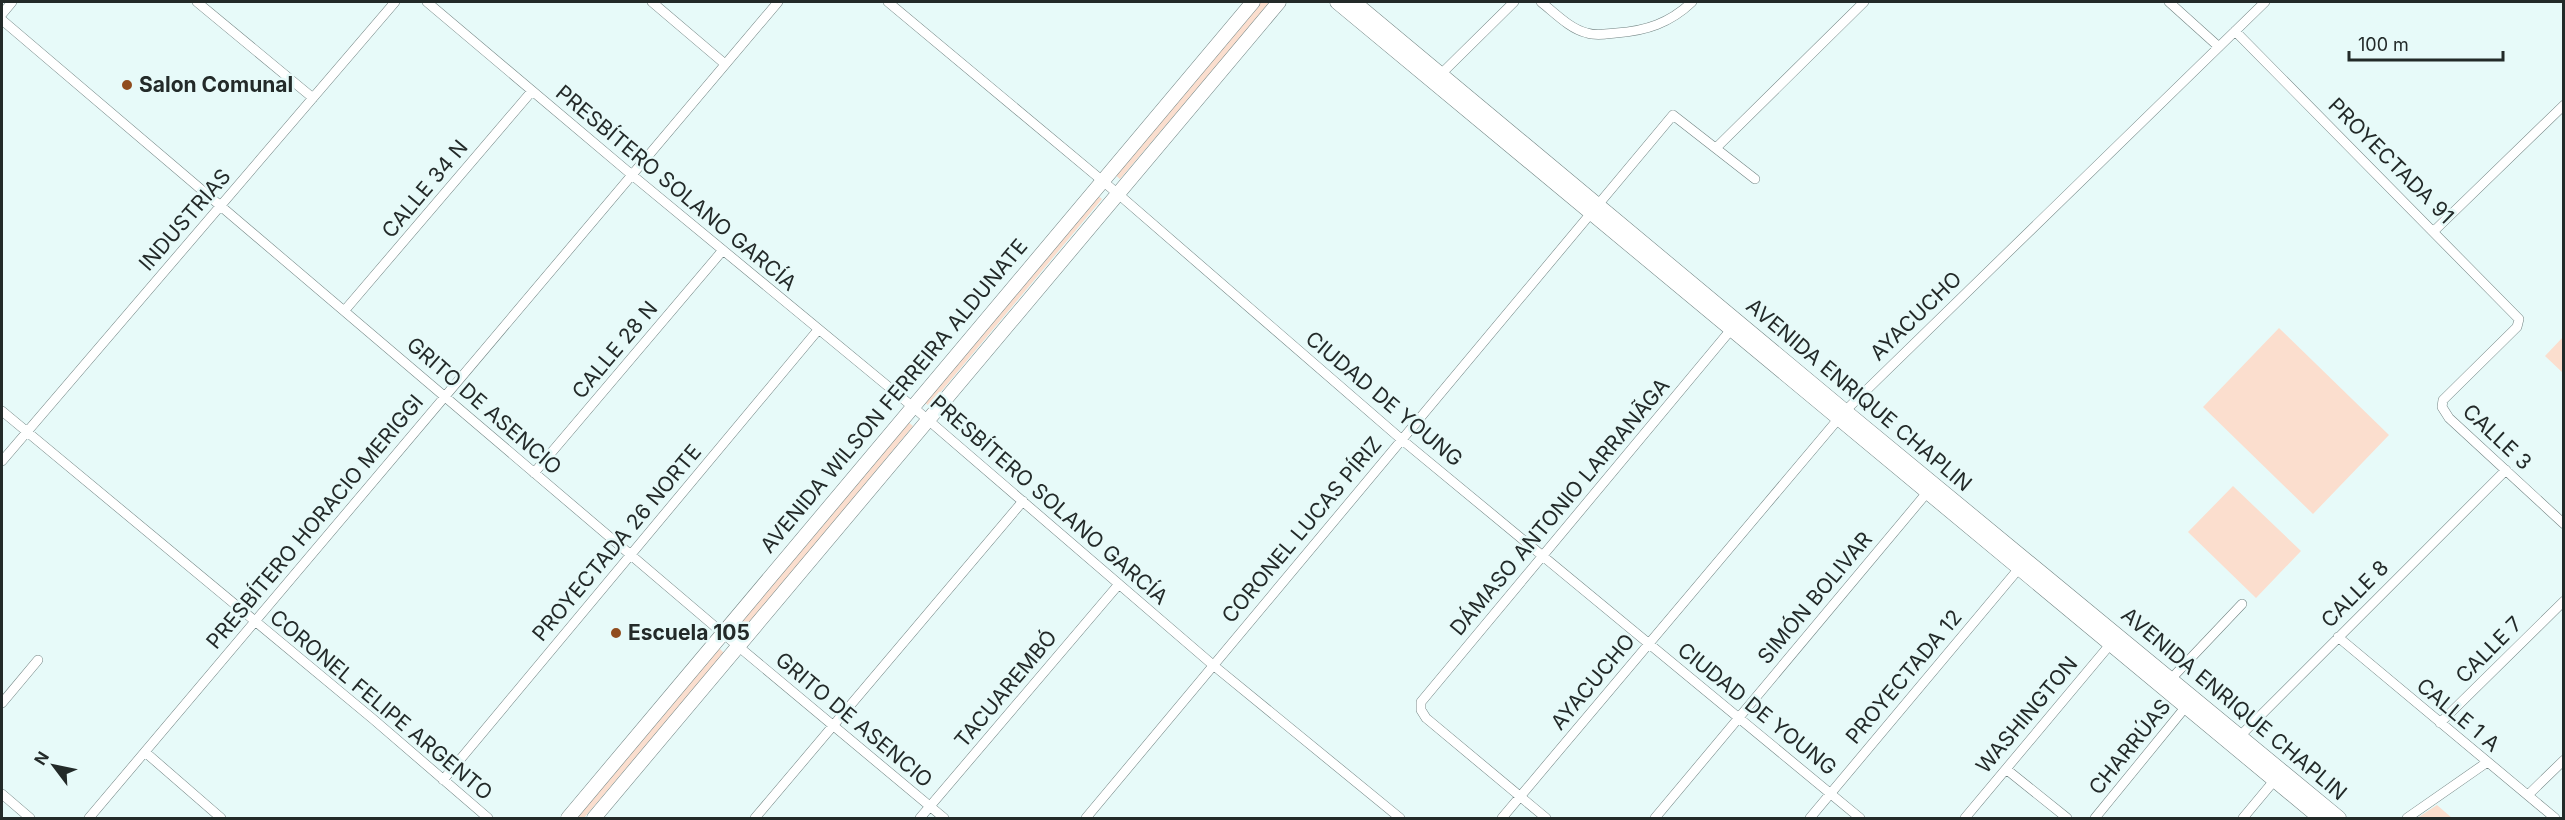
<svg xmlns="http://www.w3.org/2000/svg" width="2565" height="820" font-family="Inter,sans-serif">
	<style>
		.green { fill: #fbdece }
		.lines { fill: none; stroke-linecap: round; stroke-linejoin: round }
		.street-casing { stroke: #718382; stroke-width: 10 }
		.secondary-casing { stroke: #718382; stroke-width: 15 }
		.street { stroke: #fff; stroke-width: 9 }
		.secondary { stroke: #fff; stroke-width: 14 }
		.poi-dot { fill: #904c1e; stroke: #e7faf9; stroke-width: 2 }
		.labels { text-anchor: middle; stroke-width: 5; stroke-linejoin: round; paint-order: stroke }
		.poi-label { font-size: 21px; font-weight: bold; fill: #232a29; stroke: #e7faf9; text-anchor: start }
		.street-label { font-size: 21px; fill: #232a29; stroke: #e7faf9 }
	</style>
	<rect width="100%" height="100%" fill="#e7faf9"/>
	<path class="green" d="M1260 2H1271L1120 179 1114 174Z
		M1096 194 1102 199 929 406 923 401Z
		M2279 328 2389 435 2313 514 2203 407Z
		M2563 337V373L2545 356Z
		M907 421 913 426 746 628 740 623Z
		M2233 486 2301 551 2256 598 2188 532Z
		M719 648 724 653 584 818H574Z
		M2437 805 2452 818H2417Z"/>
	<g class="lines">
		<defs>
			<path id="street" d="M197 2 313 98
				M427 2 632 175 913 407 1213 665 1400 818
				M652 2 725 64
				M888 2 1117 193 1401 439 1860 818
				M1541 2C1555 13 1570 29 1587 33 1596 36 1606 34 1616 33 1646 31 1670 23 1692 2
				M2169 2 2219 47
				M2 14 12 2
				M2 20 739 647 944 818
				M2235 31 2519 319 2517 327 2443 400 2442 407 2449 418 2564 524
				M1438 77 1514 2
				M1716 148 1864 2
				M2434 231 2564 105
				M345 310 532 91
				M2 411 373 719 488 818
				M2 461 395 2
				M534 473 723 250
				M2338 637 2555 818
				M2170 680 2242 604
				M2 703 38 660
				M2440 723 2564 601
				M2237 739 2506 470
				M145 752 221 818
				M2006 769 2067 818
				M443 780 818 330
				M2 794 30 818
				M2528 795 2564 760
				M89 818 778 2
				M755 818 1023 501
				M920 818 1119 584
				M1086 818 1673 115 1755 179
				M1502 818 1845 411 2265 2
				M1546 818 1426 718 1421 710V702L1734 326
				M1655 818 1930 489
				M1810 818 2021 566
				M1965 818 2113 641
				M2095 818 2188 704
				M2243 818 2278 776
				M2407 818 2486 763"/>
			<path id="secondary" d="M1337 2 2320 818
				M1354 2 1845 411 2339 818
				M568 818 1253 2
				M594 818 1279 2"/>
		</defs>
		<use href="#street" class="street-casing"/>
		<use href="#secondary" class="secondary-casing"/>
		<use href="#street" class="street"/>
		<use href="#secondary" class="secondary"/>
	</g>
	<g class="poi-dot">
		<circle cx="127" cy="85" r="6"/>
		<circle cx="616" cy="633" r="6"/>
	</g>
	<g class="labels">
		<g class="poi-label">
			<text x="139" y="92">Salon Comunal</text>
			<text x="628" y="640">Escuela 105</text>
		</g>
		<g class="street-label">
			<text transform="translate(2391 161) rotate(45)" y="7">PROYECTADA 91</text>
			<text transform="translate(676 188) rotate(40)" y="7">PRESBÍTERO SOLANO GARCÍA</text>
			<text transform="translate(425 189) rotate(-50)" y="7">CALLE 34 N</text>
			<text transform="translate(185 220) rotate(-49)" y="7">INDUSTRIAS</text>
			<text transform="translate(1916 316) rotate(-44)" y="7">AYACUCHO</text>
			<text transform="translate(615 350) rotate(-50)" y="7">CALLE 28 N</text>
			<text transform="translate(1859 395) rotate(40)" y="7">AVENIDA ENRIQUE CHAPLIN</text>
			<text transform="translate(894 396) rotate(-50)" y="7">AVENIDA WILSON FERREIRA ALDUNATE</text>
			<text transform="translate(1384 399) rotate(40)" y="7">CIUDAD DE YOUNG</text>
			<text transform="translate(484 406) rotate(41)" y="7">GRITO DE ASENCIO</text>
			<text transform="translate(2497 437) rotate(43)" y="7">CALLE 3</text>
			<text transform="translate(1049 500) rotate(41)" y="7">PRESBÍTERO SOLANO GARCÍA</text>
			<text transform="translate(1560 507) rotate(-50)" y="7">DÁMASO ANTONIO LARRANÃGA</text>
			<text transform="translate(315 522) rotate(-50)" y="7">PRESBÍTERO HORACIO MERIGGI</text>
			<text transform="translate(1302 530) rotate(-50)" y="7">CORONEL LUCAS PÍRIZ</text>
			<text transform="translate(617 543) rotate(-50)" y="7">PROYECTADA 26 NORTE</text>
			<text transform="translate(2355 594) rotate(-45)" y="7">CALLE 8</text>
			<text transform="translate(1815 598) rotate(-50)" y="7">SIMÓN BOLIVAR</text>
			<text transform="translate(2489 650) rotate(-45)" y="7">CALLE 7</text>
			<text transform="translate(1904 677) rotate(-50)" y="7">PROYECTADA 12</text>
			<text transform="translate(1593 682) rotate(-50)" y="7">AYACUCHO</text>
			<text transform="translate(1006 689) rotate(-50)" y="7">TACUAREMBÓ</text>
			<text transform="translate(2234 704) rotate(40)" y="7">AVENIDA ENRIQUE CHAPLIN</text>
			<text transform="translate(381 705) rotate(40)" y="7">CORONEL FELIPE ARGENTO</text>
			<text transform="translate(1757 709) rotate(39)" y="7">CIUDAD DE YOUNG</text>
			<text transform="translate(2027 715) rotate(-50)" y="7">WASHINGTON</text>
			<text transform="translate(2458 715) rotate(40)" y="7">CALLE 1 A</text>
			<text transform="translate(854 720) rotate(40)" y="7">GRITO DE ASENCIO</text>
			<text transform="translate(2130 747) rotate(-51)" y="7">CHARRÚAS</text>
		</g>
	</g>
	<rect width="2565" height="820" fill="none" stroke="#232a29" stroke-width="6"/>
	<g transform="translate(54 766) rotate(302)" stroke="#e7faf9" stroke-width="4.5" paint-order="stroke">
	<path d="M0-4.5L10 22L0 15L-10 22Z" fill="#232a29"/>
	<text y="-9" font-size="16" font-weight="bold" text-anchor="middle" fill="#232a29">N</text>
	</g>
	<path d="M2349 51v9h154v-9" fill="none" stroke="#232a29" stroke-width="3"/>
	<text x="2358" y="51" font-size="18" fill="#232a29" stroke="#e7faf9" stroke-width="4.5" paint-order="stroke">100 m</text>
</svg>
